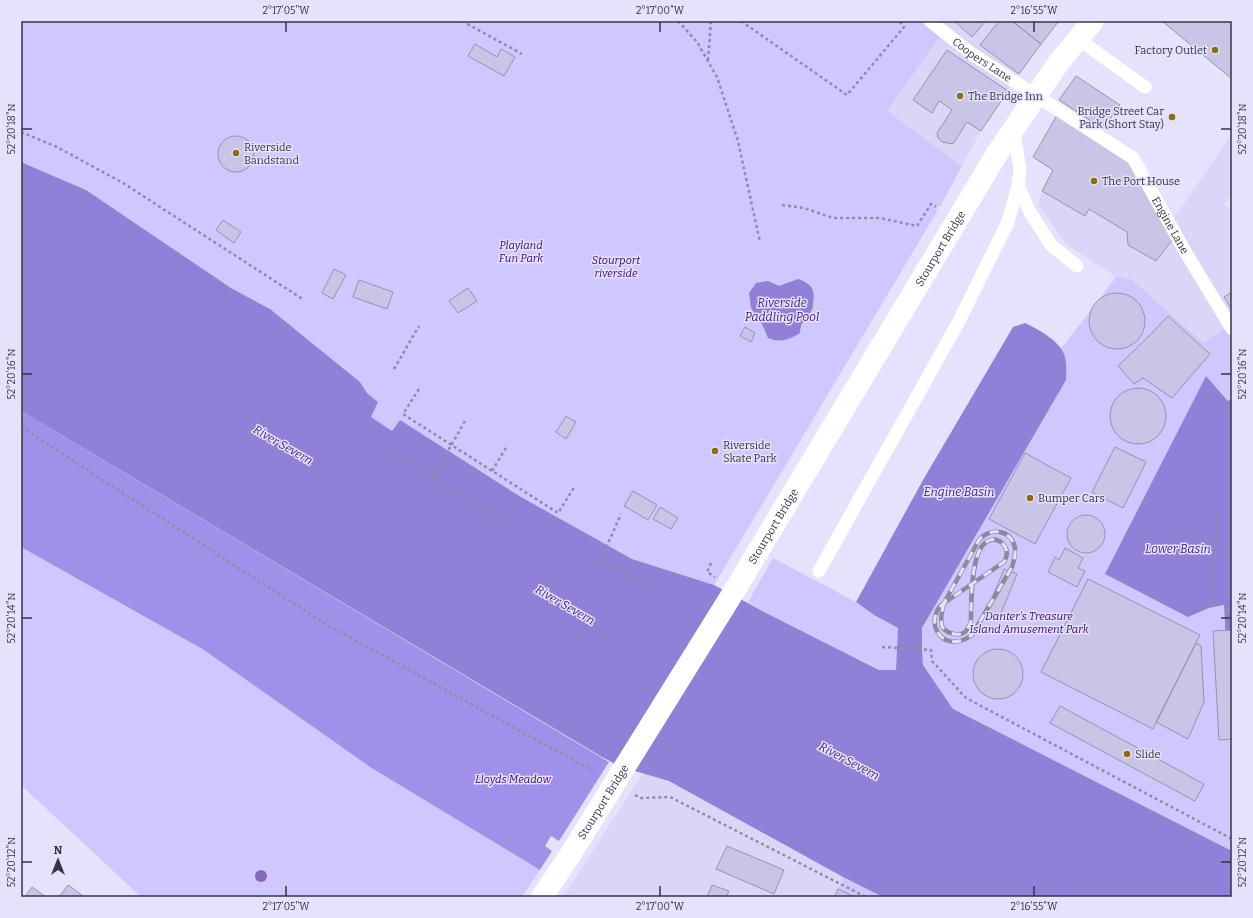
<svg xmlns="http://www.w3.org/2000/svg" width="1253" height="918" font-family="Bitter,serif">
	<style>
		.built { fill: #dbd6f7 }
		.green { fill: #cfc7ff }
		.forest { fill: #a190ea }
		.water { fill: #9080d8 }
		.building { fill: #c9c5e6; stroke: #9692b2 }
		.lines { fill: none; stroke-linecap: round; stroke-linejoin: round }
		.path { stroke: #908da2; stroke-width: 2.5; stroke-dasharray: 3 3; stroke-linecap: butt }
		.lane { stroke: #fff; stroke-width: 13 }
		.primary { stroke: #fff; stroke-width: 22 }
		.rail-casing { stroke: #8b899d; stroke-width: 4.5 }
		.rail { stroke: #e5e2fd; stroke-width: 3; stroke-dasharray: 9; stroke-linecap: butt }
		.tree { fill: #846ab2 }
		.ticks { fill: none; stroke: #363441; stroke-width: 1.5 }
		.poi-dot { fill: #8e6c0f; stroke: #e5e2fd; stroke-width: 1.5 }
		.labels { text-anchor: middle; stroke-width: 3; stroke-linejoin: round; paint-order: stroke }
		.poi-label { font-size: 11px; fill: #363441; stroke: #e5e2fd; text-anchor: start }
		.street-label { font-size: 11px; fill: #363441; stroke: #e5e2fd }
		.park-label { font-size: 11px; font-style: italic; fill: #340875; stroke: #e5e2fd }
		.water-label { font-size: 12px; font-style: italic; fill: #44238a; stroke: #e5e2fd }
		.neatline { fill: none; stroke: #363441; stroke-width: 1.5 }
		.ticks-label { font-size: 10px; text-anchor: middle; fill: #363441 }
	</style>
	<rect width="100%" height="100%" fill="#e5e2fd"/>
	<path class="built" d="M930 21H1059L1029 58 981 131 962 166 887 111 943 32Z
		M1060 110 1171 223 1232 133V193L1224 205 1232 211V329L1229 325 1205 343 1131 279 1116 277 1066 244 1038 205 1042 191 1053 170 1033 157Z
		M643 773 669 781 843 877 834 897H563Z"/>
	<path class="green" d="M21 21H930L943 32 887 111 962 166 940 207 938 206 936 209 938 210 714 585 632 559 521 497 400 420 392 431 371 417 378 402 367 393 360 382 270 309 231 288 86 190 21 162Z
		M1116 277 1131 279 1204 343 1229 325 1232 329V398L1229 401 1206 377 1188 617 1209 608 1224 605 1225 630 1213 631 1219 739H1232V851L953 709 923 665 922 649V629L1065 357 1061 349Z
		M21 547 204 650 370 767 540 870 522 897H141L21 785Z
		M773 558 856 602 874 615 898 628 896 671 880 670 770 615 748 602Z
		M843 877 883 897H855L838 889Z"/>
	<path class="forest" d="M21 411 609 762 559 841 551 836 545 846 552 851 540 870 370 767 204 650 21 547Z"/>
	<path class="water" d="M21 162 86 190 231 288 270 309 360 382 367 393 378 402 371 417 392 431 400 420 521 497 632 559 714 585 770 615 879 670H896L898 628 874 615 856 602 923 480 1013 327 1025 323C1039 330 1061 341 1065 357 1067 364 1066 373 1066 380L922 628V649L923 665 953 709 1232 851V897H883L843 877 669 781 621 767 602 757 21 411Z
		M798 279C810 283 816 289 813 302 813 305 813 309 811 311 805 321 801 320 800 333 789 340 779 343 768 338L763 326 751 308 749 293 756 283 768 281 779 286Z
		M1206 376 1228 401 1232 398V726H1230L1224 605 1209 608 1188 617 1105 574Z"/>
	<path class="building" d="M954 21H986L972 37Z
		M999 21H1012L1041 44 1019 74 980 45Z
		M1012 21H1059L1041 44Z
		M1162 21H1232V79Z
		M475 44 497 57 501 49 515 57 504 76 468 56Z
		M947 50 1008 91 981 131 967 122 953 144 942 142 938 138 937 133 952 110 939 101 932 113 913 100Z
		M1076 76 1120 105 1103 129 1059 100Z
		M1057 115 1129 158 1173 239 1156 261 1128 245 1127 232 1089 209 1085 216 1042 191 1053 170 1033 157Z
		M218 154a18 18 0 1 1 36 0a18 18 0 1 1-36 0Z
		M223 220 241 232 234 243 216 230Z
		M334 269 346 275 333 299 322 293Z
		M359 280 393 292 387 309 353 297Z
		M468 288 477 301 458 313 449 301Z
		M1232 292V310L1224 297Z
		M1089 321a28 28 0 1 1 56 0a28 28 0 1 1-56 0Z
		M1168 316 1210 354 1172 398 1143 378 1134 384 1118 366 1150 335Z
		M745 327 755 333 751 342 740 336Z
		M1110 416a28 28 0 1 1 56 0a28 28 0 1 1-56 0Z
		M566 416 576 422 566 439 556 432Z
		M1115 447 1146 462 1123 508 1092 492Z
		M1025 453 1071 478 1035 544 989 519Z
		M633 491 657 505 648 520 624 506Z
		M660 507 678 518 671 529 653 519Z
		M1067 534a19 19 0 1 1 38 0a19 19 0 1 1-38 0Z
		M1065 548 1083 558 1078 568 1085 571 1077 587 1048 572 1055 557 1059 560Z
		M1004 569 1017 574 999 618 986 613Z
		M1088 579 1200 635 1153 729 1041 672Z
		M1232 630V739L1219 740 1213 631Z
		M1196 643 1201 646 1204 702 1188 739 1156 722Z
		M973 674a25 25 0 1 1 50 0a25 25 0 1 1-50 0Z
		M1060 706 1204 784 1195 801 1050 723Z
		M727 846 784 870 774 894 716 869Z
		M68 885 82 895 80 897H59Z
		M712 885 729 891 726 897H707Z
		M32 887 46 897H25Z
		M838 889 855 897H834Z"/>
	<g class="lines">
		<path class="path" d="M462 21 522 54
			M678 21 697 42 717 77 738 141 760 242
			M741 21 847 95 904 27 900 22V21
			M708 60 711 21
			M21 132 57 147 123 183 304 300
			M782 205 804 208 833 218H880L917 226 931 204 936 207
			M394 369 419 326
			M419 389 403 414 558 513 575 486
			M21 427 322 622 593 771
			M395 453 513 526
			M492 471 507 446
			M434 476 466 419
			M584 558 650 583
			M711 563 707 572 715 577
			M599 564 621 514
			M1209 608 1218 516
			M882 647 931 650 932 661 966 698 1232 839
			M635 795 641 798 670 797 866 897"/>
		<g class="lane">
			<path id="s1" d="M930 21 972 54 1133 158 1186 253 1232 329"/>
			<path d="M1078 39 1145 87"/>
			<path d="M1018 186 1030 212 1051 245 1077 266"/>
			<path d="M819 571 958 323 1008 222 1018 186 1020 169 1013 128"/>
		</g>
		<path class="primary" id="s2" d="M542 897 570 855 736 588 998 152 1059 62 1093 21"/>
		<defs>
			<path id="rail" d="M944 603C942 610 940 619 942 626 945 633 958 637 965 632 968 629 970 624 971 621 971 602 971 559 983 545 995 531 1014 547 1004 562L947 601C921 615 939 658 972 635L1012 567C1014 560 1016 554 1015 548 1011 529 990 527 979 540L944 603"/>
		</defs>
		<use href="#rail" class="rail-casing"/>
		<use href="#rail" class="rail"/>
	</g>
	<circle class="tree" cx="261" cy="876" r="6"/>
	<path class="ticks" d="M286 22V32M660 22V32M1034 22V32M22 129H32M1221 129H1231M22 374H32M1221 374H1231M22 618H32M1221 618H1231M22 862H32M1221 862H1231M286 886V896M660 886V896M1034 886V896"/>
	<g class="poi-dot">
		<circle cx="1215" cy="50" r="4"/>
		<circle cx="960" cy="96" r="4"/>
		<circle cx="1172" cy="117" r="4"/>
		<circle cx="236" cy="153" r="4"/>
		<circle cx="1094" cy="181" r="4"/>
		<circle cx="715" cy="451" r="4"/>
		<circle cx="1030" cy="498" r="4"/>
		<circle cx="1127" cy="754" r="4"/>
	</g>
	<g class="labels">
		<g class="poi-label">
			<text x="1207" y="54" text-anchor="end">Factory Outlet</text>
			<text x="968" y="100">The Bridge Inn</text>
			<text x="1164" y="115" text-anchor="end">Bridge Street Car<tspan x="1164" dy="13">Park (Short Stay)</tspan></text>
			<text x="244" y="151">Riverside<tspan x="244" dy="13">Bandstand</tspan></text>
			<text x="1102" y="185">The Port House</text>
			<text x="723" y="449">Riverside<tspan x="723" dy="13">Skate Park</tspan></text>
			<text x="1038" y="502">Bumper Cars</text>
			<text x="1135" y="758">Slide</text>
		</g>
		<g class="street-label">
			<text dy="4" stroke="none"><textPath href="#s1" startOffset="65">Coopers Lane</textPath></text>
			<text dy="4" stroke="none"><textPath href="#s1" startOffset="322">Engine Lane</textPath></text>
			<text dy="4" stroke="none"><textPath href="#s2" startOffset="761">Stourport Bridge</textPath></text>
			<text dy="4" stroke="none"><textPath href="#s2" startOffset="437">Stourport Bridge</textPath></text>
			<text dy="4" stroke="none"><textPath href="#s2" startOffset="113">Stourport Bridge</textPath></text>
		</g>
		<g class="park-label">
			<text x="521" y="249">Playland<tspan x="521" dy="13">Fun Park</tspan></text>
			<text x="616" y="264">Stourport<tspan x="616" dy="13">riverside</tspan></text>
			<text x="1029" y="620">Danter's Treasure<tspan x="1029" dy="13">Island Amusement Park</tspan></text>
			<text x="513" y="783">Lloyds Meadow</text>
		</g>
		<g class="water-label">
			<text x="782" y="307">Riverside<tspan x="782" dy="14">Paddling Pool</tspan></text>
			<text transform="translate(283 445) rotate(30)" y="4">River Severn</text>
			<text x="959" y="496">Engine Basin</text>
			<text x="1178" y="553">Lower Basin</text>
			<text transform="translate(565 605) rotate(30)" y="4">River Severn</text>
			<text transform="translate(849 761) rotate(28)" y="4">River Severn</text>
		</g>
	</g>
	<rect width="1253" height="918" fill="none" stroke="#e5e2fd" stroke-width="44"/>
	<g transform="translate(58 860)" stroke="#e5e2fd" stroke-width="3" paint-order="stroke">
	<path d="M0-3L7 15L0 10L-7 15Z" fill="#363441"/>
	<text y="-6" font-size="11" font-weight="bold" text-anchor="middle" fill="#363441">N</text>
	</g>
	<rect x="22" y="22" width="1209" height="874" class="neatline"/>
	<g class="ticks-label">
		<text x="286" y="14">2°17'05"W</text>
		<text x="660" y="14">2°17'00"W</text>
		<text x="1034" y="14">2°16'55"W</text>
		<text transform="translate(11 129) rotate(-90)" y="4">52°20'18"N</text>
		<text transform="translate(1242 129) rotate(-90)" y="4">52°20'18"N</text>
		<text transform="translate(11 374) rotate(-90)" y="4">52°20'16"N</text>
		<text transform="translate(1242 374) rotate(-90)" y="4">52°20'16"N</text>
		<text transform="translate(11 618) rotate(-90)" y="4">52°20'14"N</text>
		<text transform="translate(1242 618) rotate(-90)" y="4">52°20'14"N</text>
		<text transform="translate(11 862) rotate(-90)" y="4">52°20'12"N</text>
		<text transform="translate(1242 862) rotate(-90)" y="4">52°20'12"N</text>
		<text x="286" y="910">2°17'05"W</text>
		<text x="660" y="910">2°17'00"W</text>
		<text x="1034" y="910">2°16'55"W</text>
	</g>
</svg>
